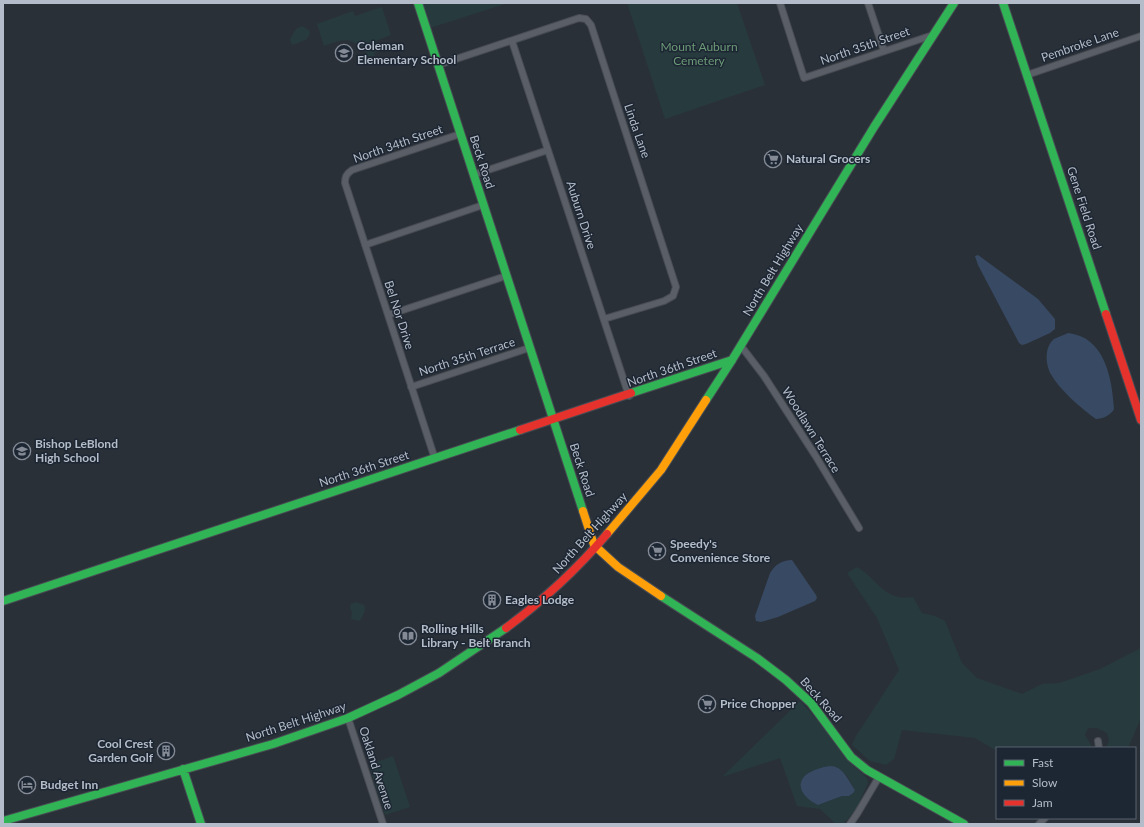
<svg xmlns="http://www.w3.org/2000/svg" width="1144" height="827" font-family="Lato,sans-serif">
	<style>
		.green { fill: #273a3e; fill-rule: evenodd }
		.water { fill: #384963 }
		.lines { fill: none; stroke-linecap: round; stroke-linejoin: round }
		.street-casing { stroke: #484c53; stroke-width: 8 }
		.fast-casing { stroke: #484c53; stroke-width: 10 }
		.slow-casing { stroke: #484c53; stroke-width: 10 }
		.jam-casing { stroke: #484c53; stroke-width: 10 }
		.street { stroke: #5a5e66; stroke-width: 6 }
		.fast { stroke: #30b455; stroke-width: 8 }
		.slow { stroke: #ff9f0a; stroke-width: 8 }
		.jam { stroke: #e5322d; stroke-width: 8 }
		.labels { text-anchor: middle; stroke-width: 3; stroke-linejoin: round; paint-order: stroke }
		.street-label { font-size: 12px; fill: #b4bcc9; stroke: #1d2633 }
		.poi-label { font-size: 12px; font-weight: bold; fill: #b4bcc9; stroke: #1d2633; text-anchor: start }
		.park-label { font-size: 12px; fill: #6b9a76; stroke: #1d2633 }
	</style>
	<rect width="100%" height="100%" fill="#2a3038"/>
	<path class="green" d="M422 3H508L430 28Z
		M627 3H737L765 85 665 119Z
		M382 7 391 35 376 41 380 51 374 53 375 56H367L364 46 359 47C350 35 336 42 324 46L317 24 353 11 355 16Z
		M302 26 309 30 310 34 306 40 292 45 290 39 296 29Z
		M857 567C878 579 884 602 913 597L922 613 935 616 945 621 962 663 977 678 1022 694 1042 684 1059 683 1100 669 1141 648V718L1128 748H1106L1109 741 1107 733 1097 728H1088L1085 735 1091 745V748H997V751L975 738 902 730 894 759 886 765 870 761 852 745 856 736 899 670 877 618 847 573Z
		M356 602 364 605C367 611 362 615 360 621L351 619 352 612 350 608 351 604Z
		M800 701 821 724 850 763 867 778 868 783 856 810 843 824H836L820 809 797 806 780 758 722 777ZM835 766 847 776 855 790 849 796H842L818 805Z
		M393 756 410 807 385 815 369 765Z"/>
	<path class="water" d="M978 255 1038 299 1055 319V329L1050 333 1026 344 1022 345 1019 343 978 265 975 256Z
		M1068 333C1105 337 1112 378 1114 409 1111 415 1103 419 1096 419 1082 409 1061 391 1052 376 1045 366 1044 347 1054 339 1058 337 1064 335 1068 333Z
		M792 560 816 595 817 598 815 601 778 617 761 622 756 621 755 616 770 573C775 565 782 560 792 560Z
		M830 766C843 766 848 780 855 790L853 793 849 796H842L818 805C809 801 795 790 803 778 808 771 822 767 830 766Z"/>
	<g class="lines">
		<defs>
			<path id="street" d="M780 3 804 78 933 35
				M868 3 884 51
				M512 41 629 396
				M438 65 579 18 586 19 591 25 676 287 673 296 664 301 604 319
				M1027 75 1141 36
				M473 175 548 150
				M365 245 483 205
				M388 315 506 276
				M741 346 764 376 815 455 859 528
				M411 387 529 348
				M435 459 345 183C345 177 346 174 352 170L460 134
				M348 718 383 824
				M1098 741 1099 748
				M850 824 857 814 879 777
				M1039 824 1045 818"/>
			<path id="fast" d="M418 3 583 511
				M1003 3 1106 314
				M631 393 732 360
				M706 400 732 360 874 127 954 3
				M661 596 757 658 786 680 811 703 851 757 867 770 964 824
				M3 601 520 430
				M183 769 201 824
				M3 821 273 744 348 718 398 695 439 673 506 628"/>
			<path id="slow" d="M583 511 594 545 618 567 661 596
				M607 534 661 470 706 400"/>
			<path id="jam" d="M1106 314 1141 420
				M520 430 631 393
				M506 628C544 600 577 569 607 534"/>
		</defs>
		<use href="#street" class="street-casing"/>
		<use href="#fast" class="fast-casing"/>
		<use href="#slow" class="slow-casing"/>
		<use href="#jam" class="jam-casing"/>
		<use href="#street" class="street"/>
		<use href="#fast" class="fast"/>
		<use href="#slow" class="slow"/>
		<use href="#jam" class="jam"/>
	</g>
	<defs>
		<symbol id="school-ring" viewBox="-11 -11 22 22"><circle r="9.5" fill="#1d2633" stroke="#848b96" stroke-width="1.5"/><path d="M0-5L7-2L0 1L-7-2ZM-4 1L0 2.5L4 1V4Q0 6-4 4Z" fill="#848b96"/></symbol>
		<symbol id="supermarket-ring" viewBox="-11 -11 22 22"><circle r="9.5" fill="#1d2633" stroke="#848b96" stroke-width="1.5"/><path d="M-6-5.5h2.5l.6 2H6L4.5 2H-2.5L-4.4-4H-6ZM-1.5 3.2a1.3 1.3 0 1 0 .1 0ZM3 3.2a1.3 1.3 0 1 0 .1 0Z" fill="#848b96"/></symbol>
		<symbol id="building-ring" viewBox="-11 -11 22 22"><circle r="9.5" fill="#1d2633" stroke="#848b96" stroke-width="1.5"/><path d="M-4-6H4V6H1V3H-1V6H-4ZM-2.5-4.3h1.7v1.8h-1.7ZM.8-4.3h1.7v1.8H.8ZM-2.5-1h1.7V.8h-1.7ZM.8-1h1.7V.8H.8Z" fill="#848b96"/></symbol>
		<symbol id="library-ring" viewBox="-11 -11 22 22"><circle r="9.5" fill="#1d2633" stroke="#848b96" stroke-width="1.5"/><path d="M-6-4Q-3-5.5-.7-3.5V5Q-3 3-6 4ZM6-4Q3-5.5 .7-3.5V5Q3 3 6 4Z" fill="#848b96"/></symbol>
		<symbol id="hotel-ring" viewBox="-11 -11 22 22"><circle r="9.5" fill="#1d2633" stroke="#848b96" stroke-width="1.5"/><path d="M-6-4.5h1.5V1H6V5H4.5V3h-9V5H-6ZM-4 0a1.8 1.8 0 1 1 3.6 0ZM.5 0V-2.5h3Q6-2.5 6 0Z" fill="#848b96"/></symbol>
	</defs>
	<g fill-rule="evenodd">
		<use href="#school-ring" x="334" y="43" width="20" height="20"/>
		<use href="#supermarket-ring" x="763" y="149" width="20" height="20"/>
		<use href="#school-ring" x="12" y="441" width="20" height="20"/>
		<use href="#supermarket-ring" x="647" y="541" width="20" height="20"/>
		<use href="#building-ring" x="482" y="590" width="20" height="20"/>
		<use href="#library-ring" x="398" y="626" width="20" height="20"/>
		<use href="#supermarket-ring" x="697" y="694" width="20" height="20"/>
		<use href="#building-ring" x="156" y="741" width="20" height="20"/>
		<use href="#hotel-ring" x="17" y="775" width="20" height="20"/>
	</g>
	<g class="labels">
		<g class="street-label">
			<text transform="translate(1080 45) rotate(-19)" y="4">Pembroke Lane</text>
			<text transform="translate(865 46) rotate(-19)" y="4">North 35th Street</text>
			<text transform="translate(637 131) rotate(71)" y="4">Linda Lane</text>
			<text transform="translate(398 144) rotate(-19)" y="4">North 34th Street</text>
			<text transform="translate(482 162) rotate(72)" y="4">Beck Road</text>
			<text transform="translate(1084 208) rotate(72)" y="4">Gene Field Road</text>
			<text transform="translate(581 215) rotate(72)" y="4">Auburn Drive</text>
			<text transform="translate(773 270) rotate(-59)" y="4">North Belt Highway</text>
			<text transform="translate(399 315) rotate(72)" y="4">Bel Nor Drive</text>
			<text transform="translate(467 357) rotate(-18)" y="4">North 35th Terrace</text>
			<text transform="translate(672 368) rotate(-19)" y="4">North 36th Street</text>
			<text transform="translate(811 430) rotate(58)" y="4">Woodlawn Terrace</text>
			<text transform="translate(364 469) rotate(-18)" y="4">North 36th Street</text>
			<text transform="translate(582 470) rotate(72)" y="4">Beck Road</text>
			<text transform="translate(590 533) rotate(-48)" y="4">North Belt Highway</text>
			<text transform="translate(821 700) rotate(48)" y="4">Beck Road</text>
			<text transform="translate(296 722) rotate(-18)" y="4">North Belt Highway</text>
			<text transform="translate(376 768) rotate(72)" y="4">Oakland Avenue</text>
		</g>
		<g class="poi-label">
			<text x="357" y="50">Coleman<tspan x="357" dy="14">Elementary School</tspan></text>
			<text x="786" y="163">Natural Grocers</text>
			<text x="35" y="448">Bishop LeBlond<tspan x="35" dy="14">High School</tspan></text>
			<text x="670" y="548">Speedy's<tspan x="670" dy="14">Convenience Store</tspan></text>
			<text x="505" y="604">Eagles Lodge</text>
			<text x="421" y="633">Rolling Hills<tspan x="421" dy="14">Library - Belt Branch</tspan></text>
			<text x="720" y="708">Price Chopper</text>
			<text x="153" y="748" text-anchor="end">Cool Crest<tspan x="153" dy="14">Garden Golf</tspan></text>
			<text x="40" y="789">Budget Inn</text>
		</g>
		<g class="park-label">
			<text x="699" y="51">Mount Auburn<tspan x="699" dy="14">Cemetery</tspan></text>
		</g>
	</g>
	<rect width="1144" height="827" fill="none" stroke="#b4bcc9" stroke-width="8"/>
	<rect x="996" y="747" width="140" height="72" fill="#1d2633" stroke="#59626f"/>
	<rect x="1004" y="760" width="20" height="6" fill="#30b455" stroke="#59626f"/>
	<text x="1032" y="767" font-size="12" fill="#b4bcc9">Fast</text>
	<rect x="1004" y="780" width="20" height="6" fill="#ff9f0a" stroke="#59626f"/>
	<text x="1032" y="787" font-size="12" fill="#b4bcc9">Slow</text>
	<rect x="1004" y="800" width="20" height="6" fill="#e5322d" stroke="#59626f"/>
	<text x="1032" y="807" font-size="12" fill="#b4bcc9">Jam</text>
</svg>
